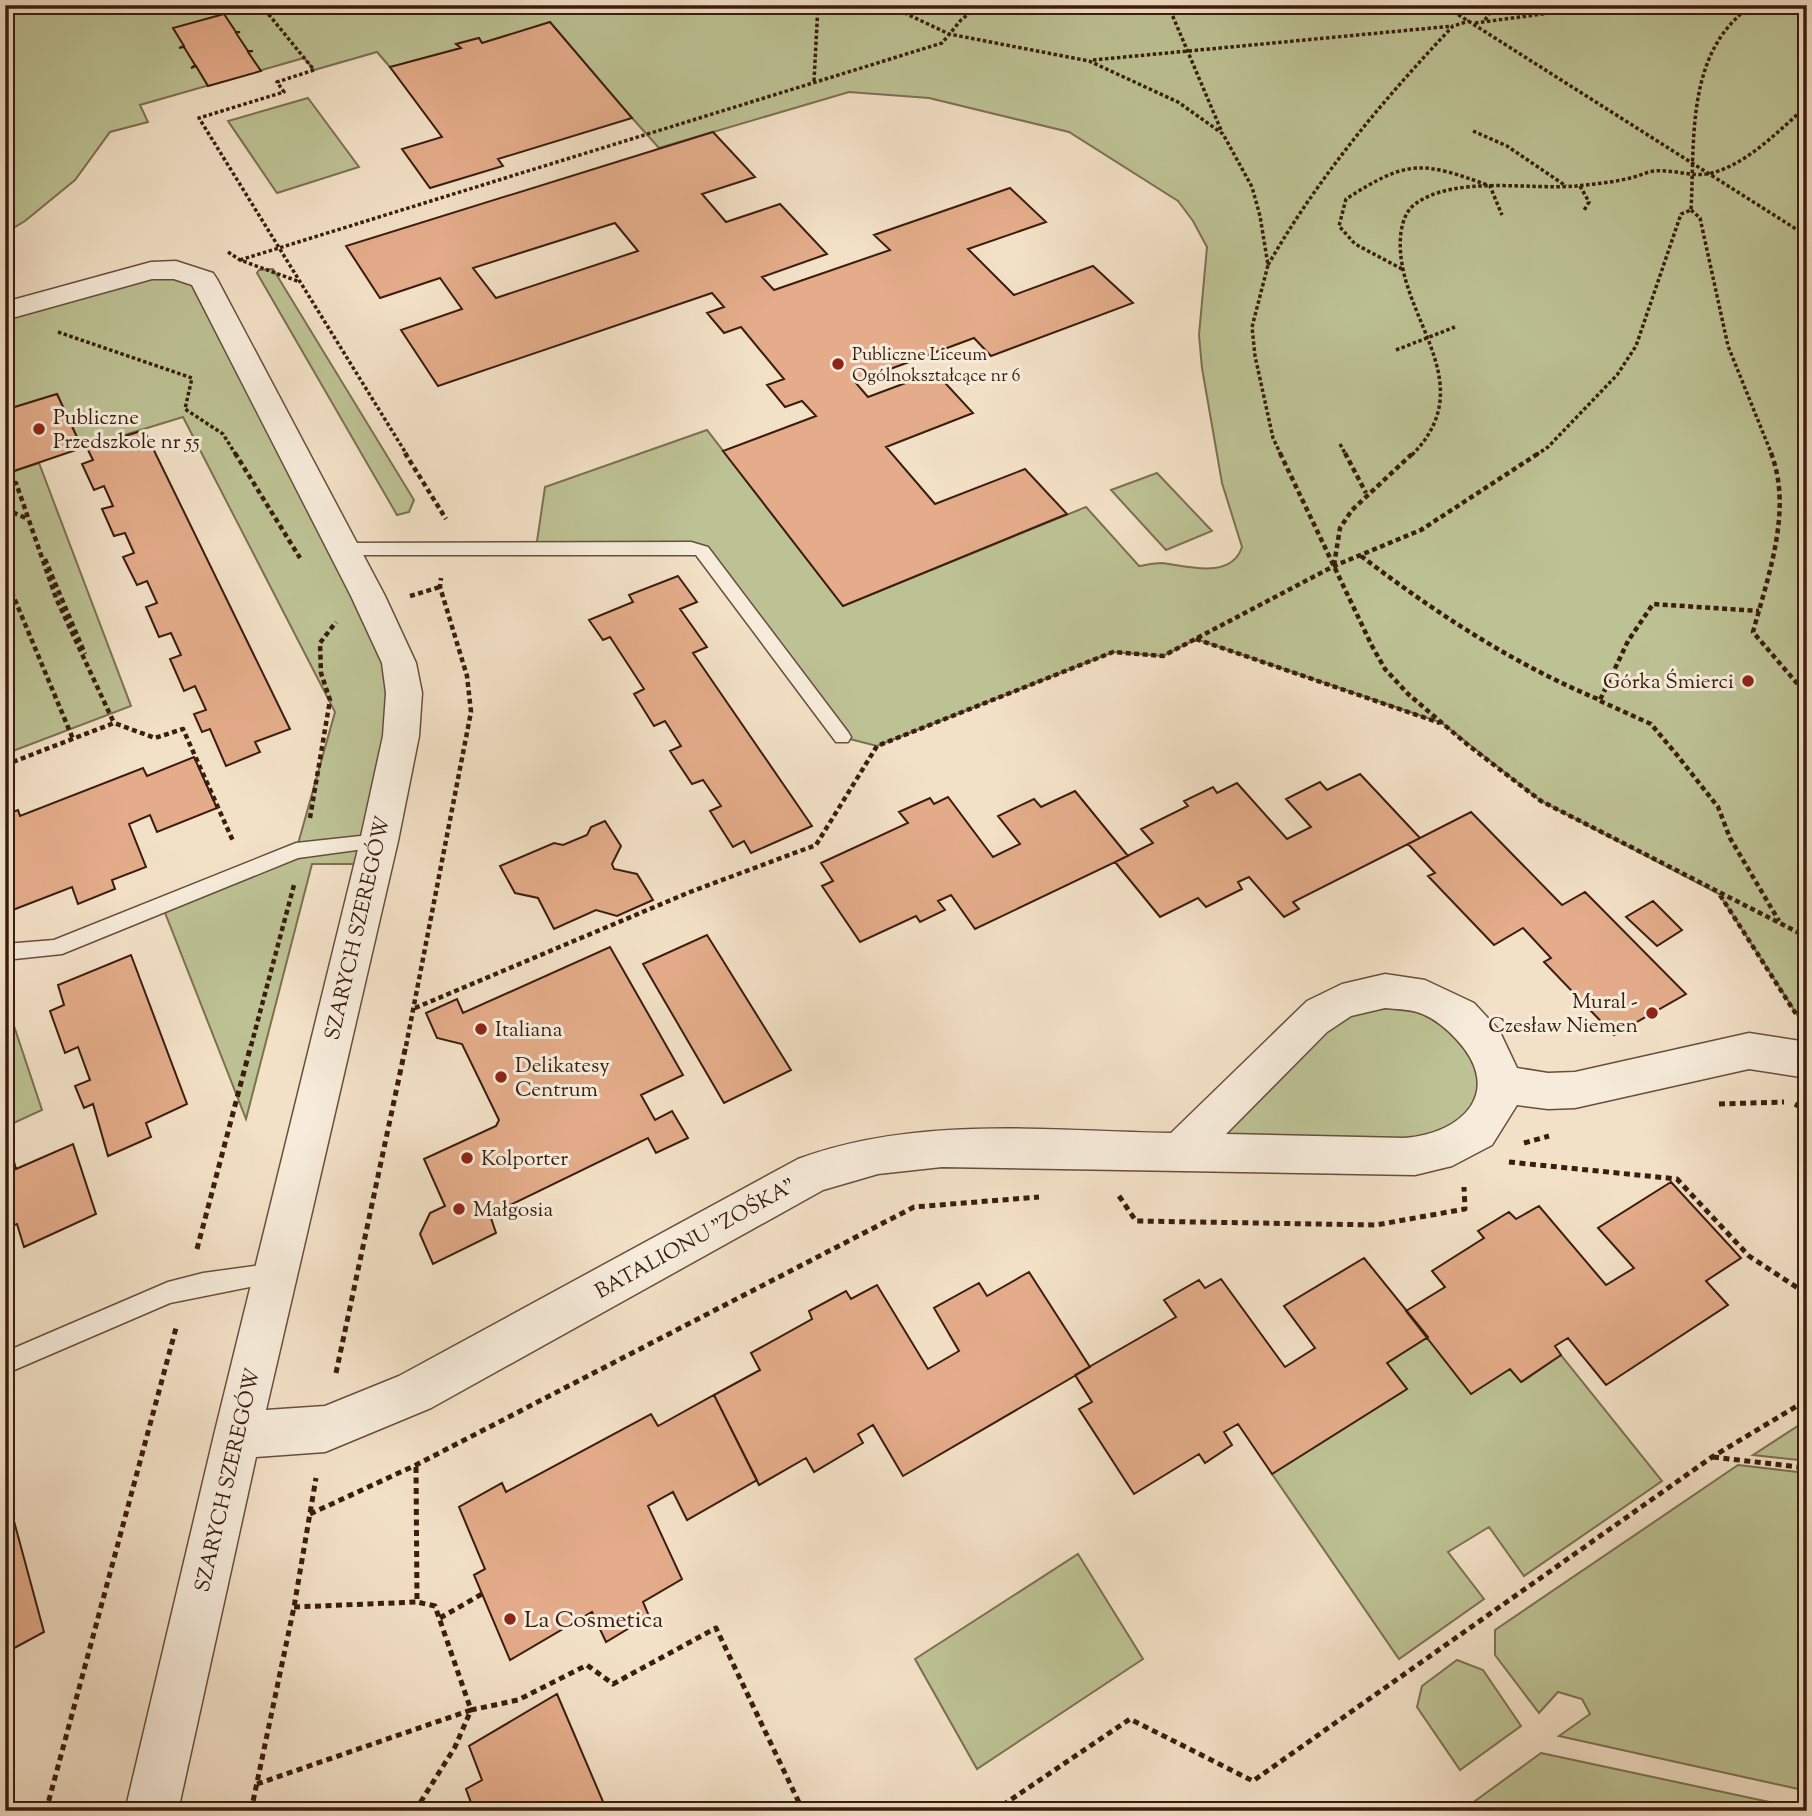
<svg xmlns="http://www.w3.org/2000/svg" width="1812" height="1816" font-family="'Sorts Mill Goudy',serif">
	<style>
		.green { fill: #bdc294; stroke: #7c7051; stroke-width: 2 }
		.building { fill: #e4ac8a; stroke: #3a1d0e; stroke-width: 2; fill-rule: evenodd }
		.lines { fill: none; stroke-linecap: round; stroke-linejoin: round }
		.service-casing { stroke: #684e3c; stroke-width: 3 }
		.minor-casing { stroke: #684e3c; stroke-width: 3 }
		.path-far2 { stroke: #3a1d0e; stroke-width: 3.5; stroke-dasharray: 3.5 2.5; stroke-linecap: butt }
		.path-far1 { stroke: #3a1d0e; stroke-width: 4.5; stroke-dasharray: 5 3.5; stroke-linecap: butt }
		.path { stroke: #3a1d0e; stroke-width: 5; stroke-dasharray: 6 4.5; stroke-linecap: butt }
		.service { fill: #f7ecdb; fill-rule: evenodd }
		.minor { fill: #f7ecdb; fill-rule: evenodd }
		.poi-dot { fill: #8f2418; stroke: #f7ecdb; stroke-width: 2.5 }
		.labels { text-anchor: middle; stroke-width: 6; stroke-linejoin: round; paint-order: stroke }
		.far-poi-label { font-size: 18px; fill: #3a1d0e; stroke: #f7ecdb; text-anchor: start }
		.poi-label { font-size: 21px; fill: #3a1d0e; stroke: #f7ecdb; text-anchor: start }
		.street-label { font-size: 21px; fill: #3a1d0e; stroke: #f7ecdb }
		.near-poi-label { font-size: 24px; fill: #3a1d0e; stroke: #f7ecdb; text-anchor: start }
	</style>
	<rect width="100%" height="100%" fill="#f3e1c7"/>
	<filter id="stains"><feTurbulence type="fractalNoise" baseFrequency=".00286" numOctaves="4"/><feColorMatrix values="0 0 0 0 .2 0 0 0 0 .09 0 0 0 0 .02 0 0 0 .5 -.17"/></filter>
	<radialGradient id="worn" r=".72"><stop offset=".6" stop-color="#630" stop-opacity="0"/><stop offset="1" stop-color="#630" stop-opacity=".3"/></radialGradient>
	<path class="green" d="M5 5H1807V1030L1719 894 1541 801 1442 723 1196 639 1163 656 1113 652 877 746 842 737 702 551 536 548 545 487 707 430 843 606 1086 507 1139 566C1146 565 1154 563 1162 563 1187 566 1231 580 1242 547L1222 483 1202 368 1199 335 1207 247 1193 221 1178 201 1069 132 929 98 849 92 659 148 548 24 482 43 479 38 457 44 461 48 390 67 377 52 314 70 304 58 140 105 148 122 110 132 75 180 25 221 5 233Z
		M308 98 359 167 277 193 228 121Z
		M273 269 414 500 409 512 397 515 257 273 259 270Z
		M151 271 203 279 399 663 373 864H312L246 1119 162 905 296 851 335 712 183 417 82 448 57 394 5 410V311Z
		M39 463 131 706 5 754V474Z
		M1157 473 1212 531 1166 550 1111 490Z
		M1390 990 1489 1047 1473 1134 1180 1153 1304 1027Z
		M5 999 42 1110 5 1127Z
		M1428 1337 1510 1369 1522 1382 1561 1355 1662 1481 1524 1576 1489 1527 1448 1552 1484 1599 1399 1659 1272 1474 1407 1389 1387 1363Z
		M1807 1420V1461L1753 1455Z
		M1738 1465 1807 1473V1791L1559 1736 1590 1714 1582 1699 1558 1692 1539 1713 1495 1655V1630Z
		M1078 1554 1143 1659 977 1769 915 1659Z
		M1457 1660 1483 1670 1521 1726 1460 1770 1417 1707 1422 1686Z
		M1541 1753 1807 1810V1811H1480L1475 1801Z"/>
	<path class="building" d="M224 14 236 32H240L236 33 248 51H253L248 52 261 71 208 86 196 66 191 68 195 65 184 47 179 48 184 46 173 28Z
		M550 22 632 118 498 159 503 166 430 188 402 149 442 137 390 67 461 48 456 44 479 38 482 43Z
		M713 132 755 177 702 194 726 222 780 204 827 254 762 277 774 290 890 250 874 235 1010 188 1046 222 968 249 1014 295 1093 266 1133 303 991 356 974 338 855 382 868 397 935 372 973 413 886 447 935 504 1025 469 1067 514 843 606 723 451 816 416 802 401 785 407 767 385 784 379 741 327 724 333 707 313 724 307 712 293 438 386 401 330 462 309 440 278 380 298 346 246ZM615 223 638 251 496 298 473 268Z
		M57 394 82 448 5 474V410Z
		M144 430 290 729 255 742 260 752 226 766 210 729 202 732 194 714 206 710 195 686 184 691 170 659 181 655 171 633 159 637 146 607 157 603 147 581 137 585 123 557 134 553 125 533 114 536 102 509 113 506 104 486 94 490 82 464 93 460 87 448Z
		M678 576 697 602 680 609 707 647 693 653 812 826 751 853 744 841 733 847 710 811 721 806 703 780 692 784 670 751 681 746 665 721 654 726 634 694 644 689 610 637 603 640 589 620 633 602 629 595Z
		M194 757 217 808 157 832 150 815 129 824 146 867 112 880 115 889 78 904 72 887 5 913V815L18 810 20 816 143 768 147 776Z
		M1360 774 1420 838 1293 902 1299 909 1284 917 1249 877 1238 882 1242 889 1206 907 1198 898 1160 917 1115 862 1153 843 1141 829 1188 806 1184 801 1213 787 1217 793 1237 783 1287 839 1311 827 1286 799 1320 782 1327 790Z
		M1075 791 1128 856 975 929 951 895 938 901 945 910 920 922 916 916 860 942 822 886 833 881 821 863 908 823 899 812 930 798 934 804 948 797 993 857 1020 844 998 816 1034 799 1041 807Z
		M1471 812 1562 905 1585 892 1686 994 1614 1035 1544 962 1551 958 1523 928 1494 945 1428 876 1435 873 1408 844Z
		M605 821 621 846 612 864 614 869 637 874 653 900 617 916 596 910 554 929 538 898 515 893 500 866 554 843 563 845 587 835 591 827Z
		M1653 901 1682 930 1657 946 1626 917Z
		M707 935 791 1070 724 1103 643 964Z
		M610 947 683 1075 641 1095 655 1120 672 1111 688 1138 656 1153 648 1138 490 1215 496 1233 433 1264 420 1234 430 1213 445 1206 424 1159 496 1126 499 1120 462 1044 437 1038 426 1013 457 999 463 1013Z
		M131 955 187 1104 146 1123 151 1137 108 1156 93 1104 84 1108 75 1086 90 1080 78 1047 65 1053 50 1011 64 1005 58 985Z
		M73 1144 96 1214 24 1247 17 1224 5 1229V1161L13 1158 16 1169Z
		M1671 1182 1741 1258 1706 1281 1728 1305 1606 1385 1568 1338 1555 1346 1561 1355 1521 1382 1510 1369 1471 1394 1406 1311 1445 1287 1432 1271 1484 1238 1478 1231 1509 1212 1516 1219 1539 1206 1606 1285 1634 1268 1598 1228Z
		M1364 1258 1428 1337 1387 1363 1407 1389 1272 1474 1238 1424 1224 1432 1232 1445 1205 1463 1199 1454 1134 1494 1079 1409 1092 1402 1075 1375 1176 1317 1164 1300 1199 1280 1205 1288 1221 1279 1285 1367 1315 1348 1284 1306Z
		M1029 1272 1090 1367 903 1476 873 1425 858 1434 863 1443 814 1472 806 1458 759 1485 714 1395 760 1370 751 1353 812 1319 809 1311 846 1291 851 1299 877 1285 928 1369 959 1351 934 1308 979 1283 987 1296Z
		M714 1395 757 1480 687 1520 673 1492 648 1506 682 1579 643 1602 649 1616 606 1642 592 1612 510 1660 474 1575 485 1569 459 1507 502 1483 506 1492 651 1414 658 1426Z
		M5 1488 44 1632 5 1653Z
		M557 1694 607 1811H474L466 1789 482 1780 469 1746Z"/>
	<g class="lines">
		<defs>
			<path id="service" d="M691 542 708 547 848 732 851 737 848 742H836L696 555H344L336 549 344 543Z
				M379 834 386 836 388 841 386 846 298 858 62 954 5 960V944L54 940 296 843Z
				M276 1263 284 1266 287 1273 284 1280 170 1303 5 1374V1352L168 1282 203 1273Z"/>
			<path id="minor" d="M176 261 213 273 217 279 385 596 416 663 422 693 419 736 398 841 266 1410 325 1406 399 1376 798 1159C917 1115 1047 1131 1171 1133L1307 1001 1342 984 1385 974 1425 980 1474 1003 1499 1030 1517 1068 1548 1073 1575 1072 1749 1033 1807 1042V1078L1749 1069 1575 1108 1548 1109 1517 1105 1492 1145 1452 1166 1415 1175 942 1167 878 1174 823 1190 431 1408 325 1452 256 1457 178 1811H125L214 1435 360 841 383 736 386 693 382 663 351 596 192 285 174 279H152L5 320V302L151 262ZM1385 1008C1395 1009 1407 1009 1417 1012 1433 1017 1446 1028 1457 1040 1505 1092 1462 1134 1404 1138L1226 1134 1327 1032 1351 1016Z"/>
		</defs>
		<use href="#service" class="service-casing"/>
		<use href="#minor" class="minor-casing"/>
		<path class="path-far2" d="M261 5 314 70 277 82 284 92 199 118 407 455
			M888 5 949 34 1089 61 1178 102 1223 134 1252 187 1260 216 1268 265 1252 327 1255 356 1273 438 1281 455
			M1168 5 1221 130
			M1443 5 1807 236
			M1485 20 1495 5
			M1475 23 1610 5
			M1093 60 1453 26
			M814 81 818 5
			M1473 131 1507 146 1566 186
			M1580 186 1589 202 1583 212
			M1691 210 1700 218 1728 346 1772 455
			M228 252 240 260 300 282
			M240 260 942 43 961 20 980 5
			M1268 265C1319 176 1383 100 1453 26L1469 21
			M1402 269 1355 244 1339 226 1346 199C1408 159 1422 161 1490 186L1502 215
			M58 332 192 378 185 409 223 434 236 455
			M1396 350 1455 327
			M1340 444 1346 455
			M1412 455C1486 380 1391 313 1401 232 1403 221 1406 211 1415 204 1455 175 1529 190 1576 186 1595 184 1616 182 1634 177 1641 175 1647 172 1654 171 1674 169 1693 178 1712 173 1749 163 1779 130 1807 106
			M1536 455 1548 447 1617 375 1636 346 1681 214 1691 210C1694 157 1689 90 1717 43 1725 28 1738 17 1749 5"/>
		<path class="path-far1" d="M235 453 300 558
			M405 453 446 519
			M1280 453 1372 646 1385 669 1408 694 1468 745 1541 801 1807 937
			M1345 453 1366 493
			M1771 453C1793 510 1768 576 1753 632L1807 695
			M5 486 16 483 56 598 114 723
			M5 509 28 519
			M1361 556C1436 613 1513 664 1600 700L1628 641 1653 604 1759 611
			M45 559 85 654
			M1334 565 1340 528 1352 510 1413 453
			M5 576 73 739
			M410 596 440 587
			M1196 639 1440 723
			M1600 701 1651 724 1677 755 1718 807 1730 838 1779 921
			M5 750 10 763 114 723 155 738 183 729 233 841
			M310 818 330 700 321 673 320 643 336 622
			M1720 895 1796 1014
			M415 1008 690 892 816 845 877 746 1113 652 1163 656 1334 566 1421 530 1539 453
			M251 1046 294 885
			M406 1046 471 712 467 676 440 587 441 578"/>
		<path class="path" d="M1719 1104 1784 1102
			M1795 1104 1807 1111
			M1524 1143 1549 1136
			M1509 1162 1677 1179 1749 1256 1807 1294
			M1119 1196 1136 1221 1376 1225 1465 1209 1464 1187
			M197 1249 251 1045
			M336 1373 406 1045
			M1713 1457 1807 1468
			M310 1514 416 1465 914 1207 1039 1197
			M294 1607 417 1602 416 1465
			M440 1618 482 1594
			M257 1784 471 1710 435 1606 417 1602
			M46 1811 176 1328
			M251 1811 294 1607 316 1478
			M415 1811 455 1747 471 1710 518 1700 587 1665 613 1684 716 1628 803 1811
			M994 1811 1130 1719 1253 1781 1712 1457 1807 1400"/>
		<use href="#service" class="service"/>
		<use href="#minor" class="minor"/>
	</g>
	<g class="poi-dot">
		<circle cx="838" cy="364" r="7"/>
		<circle cx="39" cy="429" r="7"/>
		<circle cx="1748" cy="681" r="7"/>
		<circle cx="1652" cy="1013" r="7"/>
		<circle cx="481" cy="1029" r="7"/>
		<circle cx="501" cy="1077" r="7"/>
		<circle cx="467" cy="1158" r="7"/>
		<circle cx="459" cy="1209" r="7"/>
		<circle cx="510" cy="1619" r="7"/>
	</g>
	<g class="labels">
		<g class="far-poi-label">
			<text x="852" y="360">Publiczne Liceum<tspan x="852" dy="21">Ogólnokształcące nr 6</tspan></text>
		</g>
		<g class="poi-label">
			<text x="53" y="424">Publiczne<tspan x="53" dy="24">Przedszkole nr 55</tspan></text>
			<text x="1734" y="688" text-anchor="end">Górka Śmierci</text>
			<text x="1638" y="1008" text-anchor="end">Mural -<tspan x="1638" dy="24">Czesław Niemen</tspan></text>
			<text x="495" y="1036">Italiana</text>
			<text x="515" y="1072">Delikatesy<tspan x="515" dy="24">Centrum</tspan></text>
			<text x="481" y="1165">Kolporter</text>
			<text x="473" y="1216">Małgosia</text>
		</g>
		<g class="street-label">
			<text transform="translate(357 928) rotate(-77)" y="7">SZARYCH SZEREGÓW</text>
			<text transform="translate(695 1238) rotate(-29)" y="7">BATALIONU "ZOŚKA"</text>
			<text transform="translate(227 1480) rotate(-77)" y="7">SZARYCH SZEREGÓW</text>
		</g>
		<g class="near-poi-label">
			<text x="524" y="1627">La Cosmetica</text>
		</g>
	</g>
	<rect width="1812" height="1816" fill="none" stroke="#f3e1c7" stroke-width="28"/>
	<rect x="7" y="7" width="1798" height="1802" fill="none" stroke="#3a1d0e" stroke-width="3.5"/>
	<rect x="14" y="14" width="1784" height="1788" fill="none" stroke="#3a1d0e" stroke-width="2"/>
	<rect width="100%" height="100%" filter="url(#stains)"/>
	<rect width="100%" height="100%" fill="url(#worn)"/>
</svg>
